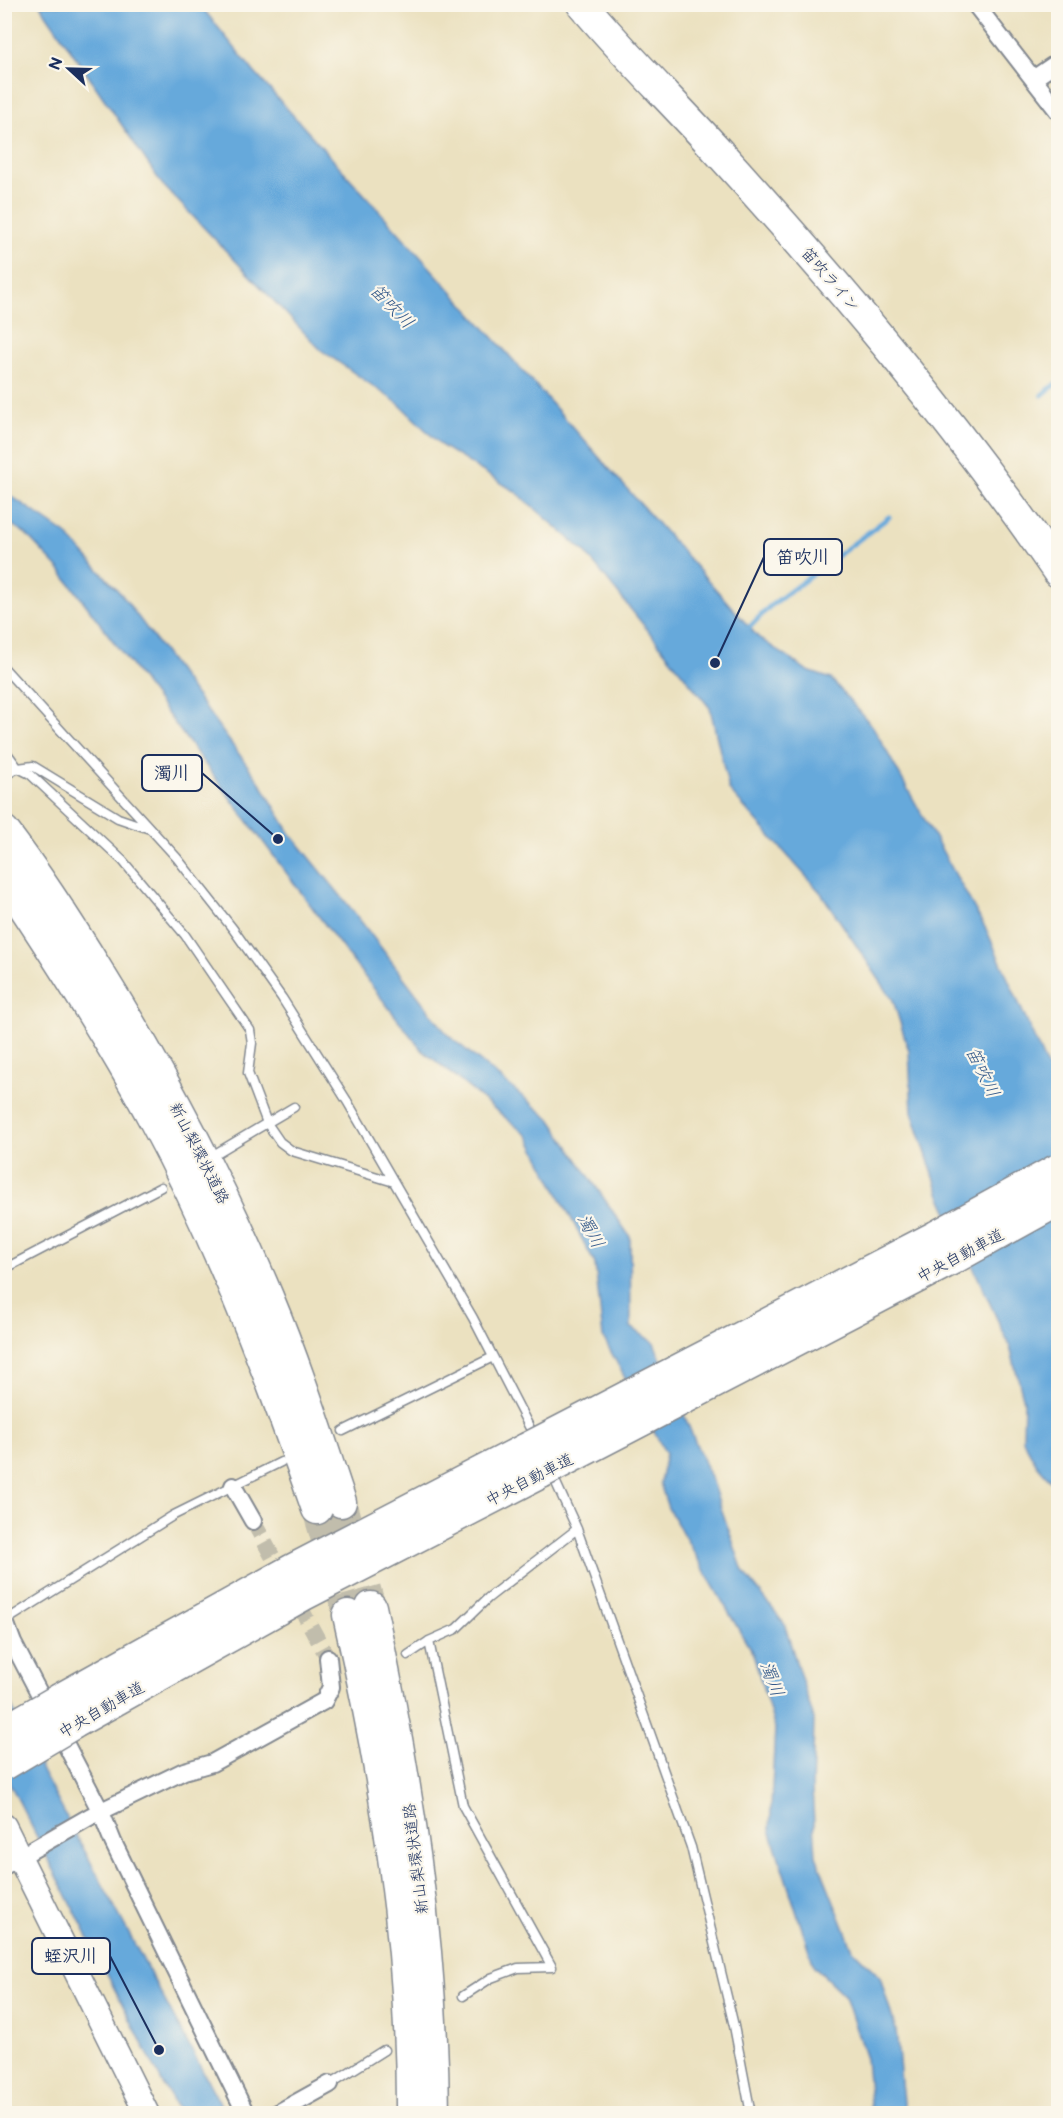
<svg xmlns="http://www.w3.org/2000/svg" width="1063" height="2118" font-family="'Balsamiq Sans','Klee One',sans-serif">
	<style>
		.water { fill: #66a9db; stroke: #406c9c; stroke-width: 1.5 }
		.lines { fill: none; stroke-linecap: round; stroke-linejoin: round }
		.stream { stroke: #66a9db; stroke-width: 5 }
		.street-tunnel { stroke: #c1bdac; stroke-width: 16; stroke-dasharray: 16 8; stroke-linecap: butt }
		.highway-tunnel { stroke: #c1bdac; stroke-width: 30; stroke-dasharray: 30 15; stroke-linecap: butt }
		.lane-casing { stroke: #83888f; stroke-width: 11 }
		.street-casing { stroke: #83888f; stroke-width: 20 }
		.secondary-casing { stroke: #83888f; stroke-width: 27 }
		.highway-casing { stroke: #83888f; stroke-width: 33 }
		.lane { stroke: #fff; stroke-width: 8 }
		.street { stroke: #fff; stroke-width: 16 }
		.secondary { stroke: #fff; stroke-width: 24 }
		.highway { stroke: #fff; stroke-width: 30 }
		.highway-bridge-casing { stroke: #83888f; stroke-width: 33; stroke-linecap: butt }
		.highway-bridge { stroke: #fff; stroke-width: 30 }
		.labels { text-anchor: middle; stroke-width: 4.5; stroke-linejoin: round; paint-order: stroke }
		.street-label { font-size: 16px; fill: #1b2f5e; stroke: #fbf7ec }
		.water-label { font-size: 18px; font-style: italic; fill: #355a8a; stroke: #fbf7ec }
		.leader { fill: none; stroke: #1b2f5e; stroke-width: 2 }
		.callout-dot { fill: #1b2f5e; stroke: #fbf7ec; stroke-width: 2 }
		.callout { fill: #fbf7ec; stroke: #1b2f5e; stroke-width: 2 }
		.callout-label { font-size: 18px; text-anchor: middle; font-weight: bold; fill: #1b2f5e }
	</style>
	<rect width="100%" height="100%" fill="#fbf7ec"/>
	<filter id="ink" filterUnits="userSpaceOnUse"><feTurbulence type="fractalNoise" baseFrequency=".0167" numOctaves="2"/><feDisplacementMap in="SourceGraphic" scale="12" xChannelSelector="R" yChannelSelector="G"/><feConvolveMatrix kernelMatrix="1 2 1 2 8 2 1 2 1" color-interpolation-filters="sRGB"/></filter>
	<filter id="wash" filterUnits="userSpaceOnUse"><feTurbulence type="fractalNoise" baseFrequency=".008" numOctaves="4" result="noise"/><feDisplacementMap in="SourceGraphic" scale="24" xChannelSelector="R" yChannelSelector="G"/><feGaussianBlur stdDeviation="1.35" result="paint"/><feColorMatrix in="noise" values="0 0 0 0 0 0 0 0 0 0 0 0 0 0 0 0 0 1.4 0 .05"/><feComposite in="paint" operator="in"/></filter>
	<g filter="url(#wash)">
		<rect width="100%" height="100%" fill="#ebe1c0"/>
		<path class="water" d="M40 5H200L255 73 499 344 758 637 808 671 831 679 873 727 987 931 1058 1092V1489L1037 1465 1023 1440 1024 1401 1010 1347 940 1195 912 1112 909 1051 893 1000 821 893 729 790 710 708 585 552 516 492 442 446 399 404 321 350 162 184Z
			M4 491 66 534 122 595 261 784 290 833 353 911 447 1034 551 1120 630 1237 631 1327 654 1343 712 1482 743 1571 784 1623 814 1719 812 1790 816 1856 853 1950 880 1977 896 2030 904 2113H871L866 2059 845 1996 814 1966 770 1830 775 1728 753 1654 668 1508 660 1483 666 1454 603 1337 595 1264 528 1136 421 1049 347 954 60 570 26 534 5 520Z
			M4 1690 43 1773 225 2113H180L163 2084 5 1774Z"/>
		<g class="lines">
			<path class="stream" d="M1042 395 1058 382
				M745 632 769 607 889 517"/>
		</g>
	</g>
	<g filter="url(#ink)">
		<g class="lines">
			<path class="street-tunnel" d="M253 1521 328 1658"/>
			<path class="highway-tunnel" d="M341 1502 371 1607
				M317 1509 348 1615"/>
			<defs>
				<path id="lane" d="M4 668 177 858 233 929 282 998 347 1101 473 1318 535 1438
					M4 749 18 768 30 774 123 861 185 935 250 1030 252 1043 248 1073 267 1123 280 1142 292 1151 394 1182
					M4 776 18 768 33 766 118 818 150 829
					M215 1154 294 1107
					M4 1269 161 1187
					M343 1431 493 1357
					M552 1474 577 1529 691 1847 734 2026 751 2114
					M5 1621 174 1515 281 1462
					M429 1641 463 1806 552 1967 518 1968 491 1978 463 1996
					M408 1655 429 1641 456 1629 488 1598 577 1529
					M330 2084 384 2050"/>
				<path id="street" d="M975 4 1058 111
					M1033 79 1058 62
					M233 1486 253 1521
					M4 1619 13 1643 101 1812 113 1842 246 2114
					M4 1866 91 1816 184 1771 212 1763 324 1701 331 1687 328 1658
					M276 2114 330 2084"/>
				<path id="secondary" d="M4 1826 147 2114"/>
				<path id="highway" d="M582 4C624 54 671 100 715 148 838 283 955 422 1058 572
					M4 831C39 877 70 925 100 974 164 1077 221 1185 268 1297 296 1364 318 1433 341 1502
					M4 877C57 956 109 1037 154 1120 221 1244 271 1377 317 1509
					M371 1607C407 1774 433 1943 434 2114
					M348 1615C385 1779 412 1945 411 2114
					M61 1698 291 1570 527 1448
					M73 1724 304 1595 541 1473"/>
			</defs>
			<use href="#lane" class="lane-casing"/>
			<use href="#street" class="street-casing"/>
			<use href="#secondary" class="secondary-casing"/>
			<use href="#highway" class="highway-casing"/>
			<use href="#lane" class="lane"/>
			<use href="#street" class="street"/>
			<use href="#secondary" class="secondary"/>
			<use href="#highway" class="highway"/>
			<defs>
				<path id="highway-bridge" d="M527 1448 936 1236 1058 1169
					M541 1473 953 1259 1058 1201
					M4 1731 61 1698
					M4 1765 73 1724"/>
			</defs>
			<use href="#highway-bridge" class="highway-bridge-casing"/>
			<use href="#highway-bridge" class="highway-bridge"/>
		</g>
	</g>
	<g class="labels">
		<g class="street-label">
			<text transform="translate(831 279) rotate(49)" y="6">笛吹ライン</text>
			<text transform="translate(200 1153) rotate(63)" y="6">新山梨環状道路</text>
			<text transform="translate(960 1255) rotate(-28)" y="6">中央自動車道</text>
			<text transform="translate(529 1479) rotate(-27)" y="6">中央自動車道</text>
			<text transform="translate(101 1709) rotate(-30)" y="6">中央自動車道</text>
			<text transform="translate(415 1859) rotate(-97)" y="6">新山梨環状道路</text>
		</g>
		<g class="water-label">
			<text transform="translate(392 306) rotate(46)" y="6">笛吹川</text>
			<text transform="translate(983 1072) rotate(64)" y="6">笛吹川</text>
			<text transform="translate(591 1231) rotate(62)" y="6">濁川</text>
			<text transform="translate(772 1679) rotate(69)" y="6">濁川</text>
		</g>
	</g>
	<path class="leader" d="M715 663L764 557M278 839L202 773M159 2050L110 1956"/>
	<g class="callout-dot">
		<circle cx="715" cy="663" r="6"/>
		<circle cx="278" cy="839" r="6"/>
		<circle cx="159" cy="2050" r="6"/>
	</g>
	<g class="callout">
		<rect x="764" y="539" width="78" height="36" rx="6"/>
		<rect x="142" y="755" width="60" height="36" rx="6"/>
		<rect x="32" y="1938" width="78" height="36" rx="6"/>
	</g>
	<g class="callout-label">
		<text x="803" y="563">笛吹川</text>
		<text x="172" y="779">濁川</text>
		<text x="71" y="1962">蛭沢川</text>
	</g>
	<rect width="1063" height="2118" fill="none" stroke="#fbf7ec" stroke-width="24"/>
	<g transform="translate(69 69) rotate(292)" stroke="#fbf7ec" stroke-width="4.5" paint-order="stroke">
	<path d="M0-4.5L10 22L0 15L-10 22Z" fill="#1b2f5e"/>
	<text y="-9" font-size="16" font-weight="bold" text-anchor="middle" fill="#1b2f5e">N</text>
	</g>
</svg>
